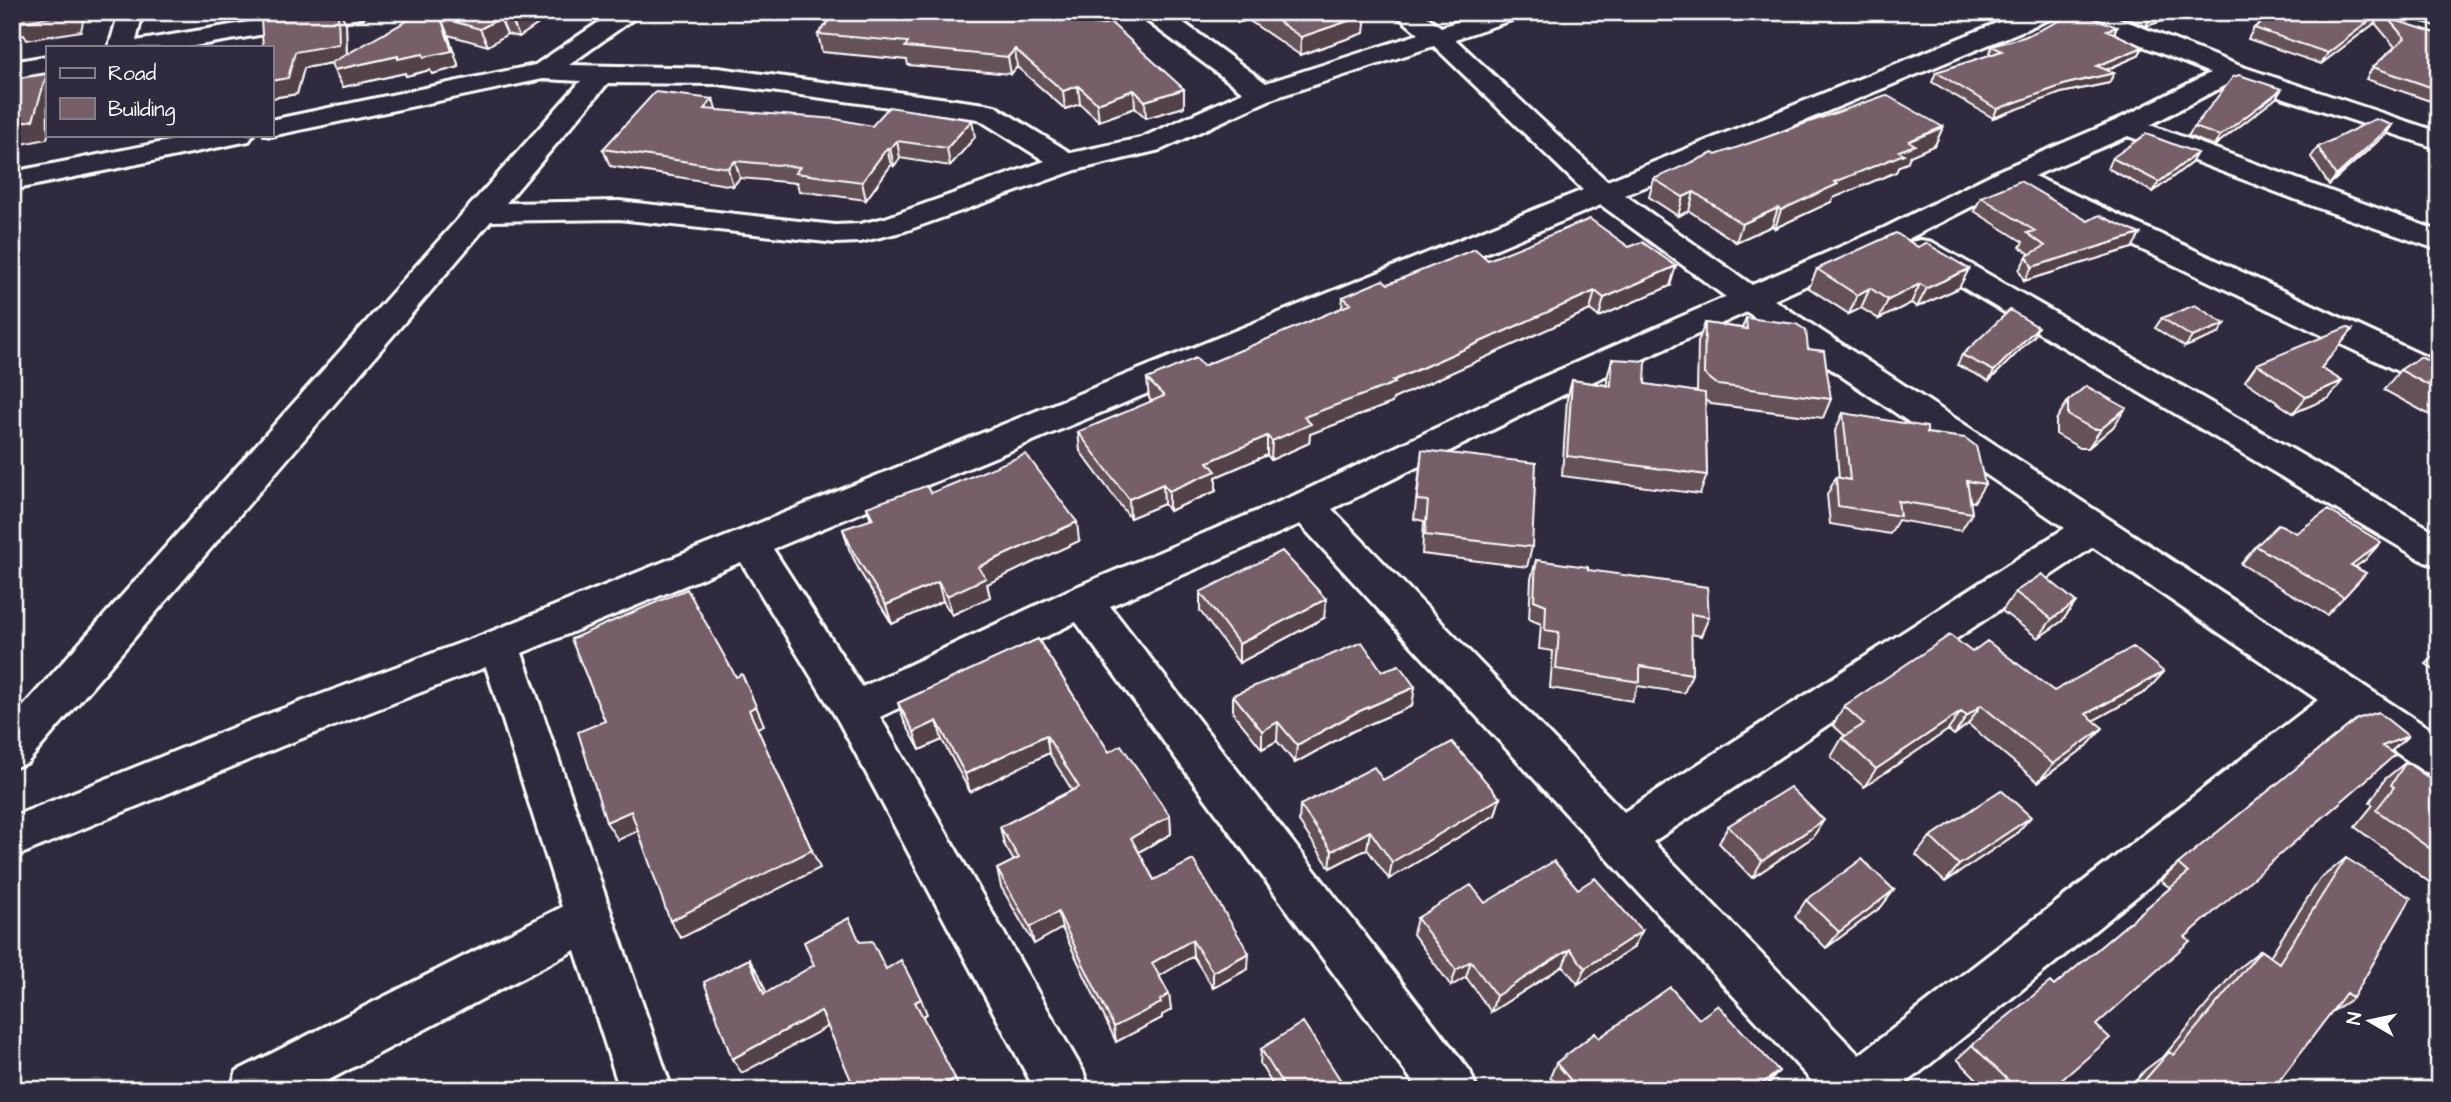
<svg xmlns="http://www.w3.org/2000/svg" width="2451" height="1102" viewBox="0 0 2451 1102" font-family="'Architects Daughter',sans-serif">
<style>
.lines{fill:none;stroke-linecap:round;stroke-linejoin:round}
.minor-casing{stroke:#fff;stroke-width:6}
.minor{fill:#2f2a3d;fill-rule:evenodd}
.wall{fill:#655159;stroke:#fff;stroke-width:2}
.shaded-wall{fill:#534248;stroke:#fff;stroke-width:2}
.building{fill:#765e67;stroke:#fff;stroke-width:2}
</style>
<rect width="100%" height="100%" fill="#2f2a3d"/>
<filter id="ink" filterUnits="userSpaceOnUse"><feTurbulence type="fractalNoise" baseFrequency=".0143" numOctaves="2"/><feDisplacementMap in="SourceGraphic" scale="14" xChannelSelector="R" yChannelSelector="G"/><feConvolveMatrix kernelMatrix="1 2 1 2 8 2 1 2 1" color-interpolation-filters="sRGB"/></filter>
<g filter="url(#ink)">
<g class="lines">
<g class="minor-casing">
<path id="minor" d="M119 12H143L136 41 308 12H366L363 17 354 19 188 47H109Z
M614 12H643L569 65 718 68 985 104 995 106 1071 153 1141 138 1243 92 1135 12H1167L1173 15 1266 83 1419 34 1393 12H1421L1441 27 1486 12H1524L1521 17 1455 39 1607 181 2024 12H2058L2055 17 1625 195 1752 285 1884 228 2000 170 2117 120 2210 73 2071 17 2068 12H2103L2240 66 2439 132V149L2233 81 2150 125 2439 231V250L2321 209 2128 136 2034 176 2439 363V388L2427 385 2010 187 1906 240 1774 300 2439 735V776L2423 771 2352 722 1898 1090H1820L1300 524 1110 606 1470 1071 1477 1090H1419L1076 622 880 717 1083 1071 1090 1090H1035L839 722 741 562 522 653 672 1090H620L575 950 310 1090H230L237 1071 562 907 486 667 282 746 12 858V817L252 720 485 634 1583 190 1434 46 1271 99 1160 150 1076 170 905 231 860 242 835 243 619 219 491 221 27 763 12 768V719L581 81 543 79 271 136 265 135H271V120L535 65ZM608 83 718 84 978 119 1045 161 885 218 860 224 835 225 619 201 506 203ZM1601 205 1726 297 1541 378 1293 496 1069 590 862 687 773 549ZM1747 312 2065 528 1624 812 1332 509 1565 394ZM2093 547 2318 700 1859 1055 1653 842Z
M47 56V72L12 78V62Z
M199 135H253L249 141 239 143 12 190V172Z
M1921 240 1932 242 2439 534V566L2425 562 1910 256 1906 249 1910 242Z"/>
</g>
<use href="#minor" class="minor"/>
</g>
<path class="wall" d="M423 12H556L519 37 507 34 488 46 448 35 459 67 432 74 430 70 406 76 405 73 343 87 334 70 333 63 304 68 297 94 271 98V47H263L346 23 347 55Z
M1010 12 1184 89V107L1146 118 1135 108 1099 121 1080 104 1065 109 1017 67 1011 74 908 65 907 60 822 52 818 34Z
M1226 12H1362L1364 33 1300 55 1248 20 1237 23Z
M2108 12H2193L2146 26Z
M2277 12H2439V27L2402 16 2395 18 2397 21 2439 34V104L2366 79 2373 67 2395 47 2375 23 2321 64 2248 39 2254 28Z
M2117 27 2114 34 2143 47 2138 56 2106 70 2114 73 2109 83 2061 93 1993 118 1932 82 1936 72 1989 56 1992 46Z
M2276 98 2214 146 2188 136 2194 127Z
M713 99 716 110 975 137 950 166 900 158 894 166 891 165 866 200 799 191 797 183 740 178 733 186 610 166 603 149Z
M2392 125 2386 134 2329 185 2311 157 2318 147Z
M1943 127 1935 145 1910 156 1907 163 1899 166 1896 172 1833 198 1831 202 1775 228 1772 226 1736 242 1689 211 1678 216 1649 197 1654 179 1716 155Z
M2112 158 2191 163 2153 192 2107 168Z
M1981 197 2132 248 2024 281 2019 270 2027 256 2030 254 2020 247 2023 242 1974 211Z
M1488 260 1670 286 1599 317 1590 310 1393 399 1392 403 1310 434 1309 443 1271 460 1267 455 1216 477V491L1169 511 1164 504 1130 518 1080 451 1078 432 1152 402 1149 398 1147 379 1203 366 1342 308 1343 297 1388 284Z
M1817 269 1959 288 1917 307 1911 303 1879 319 1861 308 1849 314 1809 288Z
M1746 318 1808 349 1831 399 1823 418 1711 404 1705 400 1707 475 1700 494 1562 476 1567 399 1572 380 1607 385V378L1612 359 1645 384 1697 392 1698 342 1705 323 1742 328Z
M2162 318 2218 334 2185 347 2155 328Z
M2352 330 2321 368 2342 381 2329 398 2293 413 2245 381 2257 364Z
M2033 337 1989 381 1957 365 1962 355Z
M2439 365V420L2384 390 2400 370Z
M2068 401 2113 427 2088 448H2080L2056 434V420Z
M1843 413 1927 433 1985 484 1974 502 1970 501 1972 513 1961 531 1898 520 1890 534 1830 524 1827 495 1836 477 1839 478 1835 431Z
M1422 450 1532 547 1527 567 1422 554 1424 521 1414 519Z
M931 493 1079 541 987 584 990 597 952 615 943 601 892 624 860 572 849 549 843 529 871 520 867 507Z
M2296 533 2365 560 2355 567 2366 573 2327 615 2241 564 2256 546Z
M1536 560 1588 570 1709 617 1701 636 1691 634 1692 674 1684 693 1638 686 1632 701 1550 688 1553 651 1539 649 1541 624 1529 619 1531 579Z
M1200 592 1324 618 1239 663 1200 611Z
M2015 592 2076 602 2062 621 2038 638 2002 611Z
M1038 639 1109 752 1170 816 1171 834 1139 852 1154 880 1248 969 1213 988 1193 956 1159 976 1169 994 1171 1010 1162 1015V1018L1116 1042 1062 928 1034 944 1001 887 997 869 1014 861 1004 844 1000 827 1072 790 1049 753 970 792 942 740 920 750 904 721 898 703Z
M1972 652 2054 691H2147L2093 720 2087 746 2038 782 1968 724 1954 735 1948 730 1864 787 1831 757 1842 738 1845 736 1833 725 1844 706Z
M2439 652V674L2426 664Z
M1382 671 1412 706 1353 731 1295 763 1277 741 1262 749 1233 713V695Z
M2408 736 2185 937 2096 1025 2050 1090H1988L1957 1059 1972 1045 2054 986 2170 888 2161 881 2178 864Z
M2406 762 2439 785V881L2433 885 2355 827 2373 805 2370 802 2385 779Z
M1383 780 1500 798 1495 815 1389 879 1367 849 1330 868 1299 822 1300 805Z
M1728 826 1813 837 1752 878 1719 843Z
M2016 834 1945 882 1916 855 1930 837Z
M2346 858 2353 998 2330 1013 2272 1090H2128L2145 1070 2165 1055 2236 970 2261 950 2270 956 2320 879Z
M1578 889 1642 931 1633 948 1578 984 1563 966 1491 1012 1466 977 1451 986 1413 934 1417 918 1485 903Z
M1894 890 1881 907 1826 948 1795 917 1806 900Z
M1699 1019 1779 1071 1767 1085 1761 1090H1561L1550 1077 1556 1063 1599 1038Z
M1261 1049 1347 1090H1276L1260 1064Z"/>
<path class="shaded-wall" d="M70 12H85L81 31 27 40 24 35 12 37V18Z
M266 12H291L268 16Z
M338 12H340L346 23 347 60 304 68 297 94 271 98V81L295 52Z
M525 12H556L519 37 512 20Z
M1237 12H1249L1248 20 1237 23Z
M2154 12H2193L2146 26Z
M2381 12 2375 23 2321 64 2328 53Z
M2395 12H2405L2402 16 2390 20Z
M1366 15 1364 33 1300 55 1301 37Z
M441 18 448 35 459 67 432 74 430 70 406 76 405 73 343 87 334 70 398 56Z
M500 18 507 34 488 46 480 29Z
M2117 27 2112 37 2107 30Z
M2143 47 2138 56 2093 75 2097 66Z
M1015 49 1017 67 1011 74 1008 57Z
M2114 73 2109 83 2061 93 1993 118 1997 109 2066 84Z
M47 74 48 135 47 139 12 146V125Z
M1078 86 1080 104 1065 109 1063 91Z
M1184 89V107L1146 118 1145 101Z
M2282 89 2276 98 2214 146 2220 136Z
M1134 90 1135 108 1099 121 1097 103Z
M713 99 718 116 704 109Z
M972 120 975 137 950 166 947 148Z
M2392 125 2386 134 2329 185 2336 176Z
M1943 127 1935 145 1910 156 1907 163 1899 166 1896 172 1833 198 1831 202 1775 228 1781 210 1835 182 1899 151 1909 141Z
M897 141 900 158 894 166 890 148Z
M887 148 891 165 866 200 862 182Z
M2197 153 2191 163 2153 192 2159 182Z
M735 161 740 178 733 186 728 168Z
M1694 192 1689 211 1678 216 1683 197Z
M1778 208 1772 226 1736 242 1742 224Z
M2140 234 2132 248 2024 281 2032 267Z
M1676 266 1670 286 1599 317 1604 298Z
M1969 269 1959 288 1917 307 1927 288Z
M1920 284 1911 303 1879 319 1888 300Z
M1870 288 1861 308 1849 314 1857 295Z
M1595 291 1590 310 1393 399 1392 403 1310 434 1309 443 1271 460 1272 441 1304 417 1392 381Z
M2225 324 2218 334 2185 347 2192 337Z
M2038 327 2033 337 1989 381 1994 371Z
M2342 381 2329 398 2293 413 2306 397Z
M2126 408 2113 427 2088 448 2101 429Z
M1267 436V455L1216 477V491L1169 511V491L1208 462Z
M1163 484 1164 504 1130 518 1129 499Z
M1077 522 1079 541 987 584 990 597 952 615 947 596 978 567Z
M2381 542 2365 560 2334 582 2351 565Z
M938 582 943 601 892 624 886 605Z
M1326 599 1324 618 1239 663V644Z
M2076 602 2062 621 2038 638 2052 619Z
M2164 672 2147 691 2071 733 2086 714Z
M1415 687 1412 706 1353 731 1295 763 1297 745 1355 713Z
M1981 705 1968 724 1954 735 1967 716Z
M756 706 764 725 757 728 820 868 681 938 670 921 749 710Z
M1961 712 1948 730 1864 787 1876 769Z
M937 721 942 740 920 750 914 732Z
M1278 722 1277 741 1262 749V731Z
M2103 728 2087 746 2038 782 2053 764Z
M1046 735 1049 753 970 792 965 774Z
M2408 736 2388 754 2382 746Z
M1500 798 1495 815 1389 879 1392 862Z
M631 811 642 829 618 840 606 822Z
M1170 816 1171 834 1133 855 1131 838Z
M2031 817 2016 834 1945 882 1959 865Z
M1824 820 1813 837 1752 878 1762 861Z
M1370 831 1367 849 1330 868 1332 851Z
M1894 890 1881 907 1826 948 1839 932Z
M1058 912 1062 928 1034 944 1030 927Z
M1642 931 1633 948 1578 984 1585 968Z
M1192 940 1193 956 1153 980 1152 963Z
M1570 949 1563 966 1491 1012 1496 996Z
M1249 953 1248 969 1213 988V972Z
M749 959 759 974 773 1009 764 994Z
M1471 961 1466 977 1451 986 1456 970Z
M1169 994 1171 1010 1162 1015V1018L1116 1042 1114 1027Z
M921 999 927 1014 921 1017 915 1002Z
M821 1011 829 1026 742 1073 732 1059Z
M1779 1071 1767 1085 1761 1090H1754Z
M955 1078 959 1090H936Z"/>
<path class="building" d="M12 12H70L69 14 15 23 16 17 12 18Z
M309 12H338L339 44 295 52 288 78 271 81V47H260H263L261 20Z
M423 12H525L512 20 500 18 480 29 441 18 452 51 424 57 423 54 398 59V56L334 70 331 63Z
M836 12H1010L1103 25 1110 22 1184 89 1145 101 1134 90 1097 103 1078 86 1063 91 1015 49 1008 57 905 47 908 42 818 34Z
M1264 12H1362L1366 15 1301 37Z
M2079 12 2117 27 2107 30 2143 47 2097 66 2114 73 2066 84 1997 109 1936 72 2002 51 1992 46 2024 37Z
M2277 12H2381L2328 53 2254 28Z
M2382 12H2396L2394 17 2397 21 2439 34V90L2373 67 2405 38Z
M47 74 33 120 12 125V79Z
M2239 75 2282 89 2220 136 2194 127 2233 77Z
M655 92 713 99 704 109 836 119 872 126 889 107 972 120 947 148 897 141 890 148H887L862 182 795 173 800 167 735 161 728 168 603 149Z
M1886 95 1943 127 1909 141 1915 145 1899 151 1904 154 1835 182 1838 184 1781 210 1778 208 1742 224 1694 192 1683 197 1654 179 1713 153 1716 155Z
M2375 119 2392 125 2336 176 2318 147Z
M2146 134 2197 153 2159 182 2112 158Z
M2020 181 2088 221 2099 215 2140 234 2032 267 2027 256 2045 246 2027 233 2035 231 1981 197Z
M1590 219 1629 247 1642 242 1676 266 1604 298 1595 291 1392 381 1395 383 1304 417 1311 424 1272 441 1267 436 1208 462 1216 471 1169 491 1163 484 1129 499 1078 432 1164 396 1147 379 1196 358 1203 366 1351 304 1343 297 1383 280 1388 284 1475 249 1488 260Z
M1896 233 1918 247 1926 243 1969 269 1927 288 1920 284 1888 300 1870 288 1857 295 1817 269Z
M2195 305 2225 324 2192 337 2162 318Z
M2010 310 2038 327 1994 371 1962 355Z
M1746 318 1796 324 1806 330 1808 349 1824 351 1831 399 1718 385 1704 374 1705 323 1747 329Z
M2347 327 2352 330 2321 368 2342 381 2306 397 2257 364Z
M2420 357 2439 365V391L2400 370Z
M1612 359 1646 361 1645 384 1705 393 1707 475 1567 456 1572 380 1611 386Z
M2086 386 2126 408 2101 429H2093L2068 415V401Z
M1843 413 1927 427V433L1965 438 1976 446 1985 484 1967 481 1972 513 1898 501 1900 516 1838 506 1836 477 1850 480Z
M1422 450 1536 463 1532 547 1425 535 1428 501 1417 500Z
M1026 454 1077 522 978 567 986 578 947 596 938 582 886 605 854 553 843 529 873 519 867 507 926 486 931 493Z
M2328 510 2381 542 2351 565 2366 573 2344 597 2256 546 2279 524 2296 533Z
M1282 551 1326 599 1239 644 1200 592Z
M1536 560 1588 567V570L1707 587 1709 617 1691 614 1692 674 1640 666V682L1556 669 1559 632 1545 630 1546 605 1534 600Z
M2042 574 2076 602 2052 619 2015 592Z
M687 589 736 677 742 674 756 706 749 710 812 850 670 921 631 811 606 822 578 732 605 721 571 639Z
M1950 635 1972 652 1987 641 2054 691 2133 647 2164 672 2086 714 2103 728 2053 764 1981 705 1967 716 1961 712 1876 769 1842 738 1864 724 1844 706Z
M1038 639 1109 752 1121 745 1170 816 1131 838 1154 880 1193 860 1249 953 1213 972 1192 940 1152 963 1169 994 1160 1000 1161 1003 1114 1027 1058 912 1030 927 997 869 1019 858 1000 827 1079 787 1046 735 965 774 937 721 914 732 898 703Z
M1362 642 1382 671 1399 665 1415 687 1355 713 1297 745 1278 722 1262 731 1233 695Z
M2378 712 2408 736 2382 746 2395 755 2185 937 2190 941 2096 1025 2110 1038 2050 1090H2018L1972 1045 2050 982 2054 986 2188 873 2178 864 2357 719Z
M1452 742 1500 798 1392 862 1370 831 1332 851 1300 805 1374 767 1383 780Z
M2406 762 2439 785V855L2376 810 2394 787 2391 785Z
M1790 787 1824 820 1762 861 1728 826Z
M2001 790 2031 817 1959 865 1930 837Z
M2346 858 2411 898 2353 998 2346 993 2272 1090H2136L2169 1052 2174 1055 2261 950 2279 963Z
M1862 859 1894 890 1839 932 1806 900Z
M1554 861 1578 889 1595 878 1642 931 1585 968 1570 949 1496 996 1471 961 1456 970 1417 918 1471 885 1485 903Z
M849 918 860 942 872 941 886 969 901 960 921 999 915 1002 955 1078 936 1090H839L852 1082 821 1011 732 1059 704 982 749 959 764 994 814 965 804 942Z
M1670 987 1699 1019 1718 1005 1779 1071 1754 1090H1579L1556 1063 1595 1033 1599 1038Z
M1303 1022 1347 1090H1286L1261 1049Z
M1218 1080 1224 1090H1201Z"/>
</g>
<rect width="2451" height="1102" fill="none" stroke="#2f2a3d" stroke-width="42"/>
<rect x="21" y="21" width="2409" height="1060" fill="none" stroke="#fff" stroke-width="2.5" filter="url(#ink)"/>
<rect x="46" y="46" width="228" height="91" fill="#2f2a3d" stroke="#827f8b" stroke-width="2"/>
<rect x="60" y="68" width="35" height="10" fill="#2f2a3d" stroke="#827f8b" stroke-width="2"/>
<text x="108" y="80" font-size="21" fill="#ffffff">Road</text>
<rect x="60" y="98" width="35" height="21" fill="#765e67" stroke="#827f8b" stroke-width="2"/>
<text x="108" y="116" font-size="21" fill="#ffffff">Building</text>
<g transform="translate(2370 1021) rotate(279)" stroke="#2f2a3d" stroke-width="5" paint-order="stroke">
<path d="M0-5L12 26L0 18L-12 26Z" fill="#ffffff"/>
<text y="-10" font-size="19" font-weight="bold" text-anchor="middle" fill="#ffffff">N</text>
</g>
</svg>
